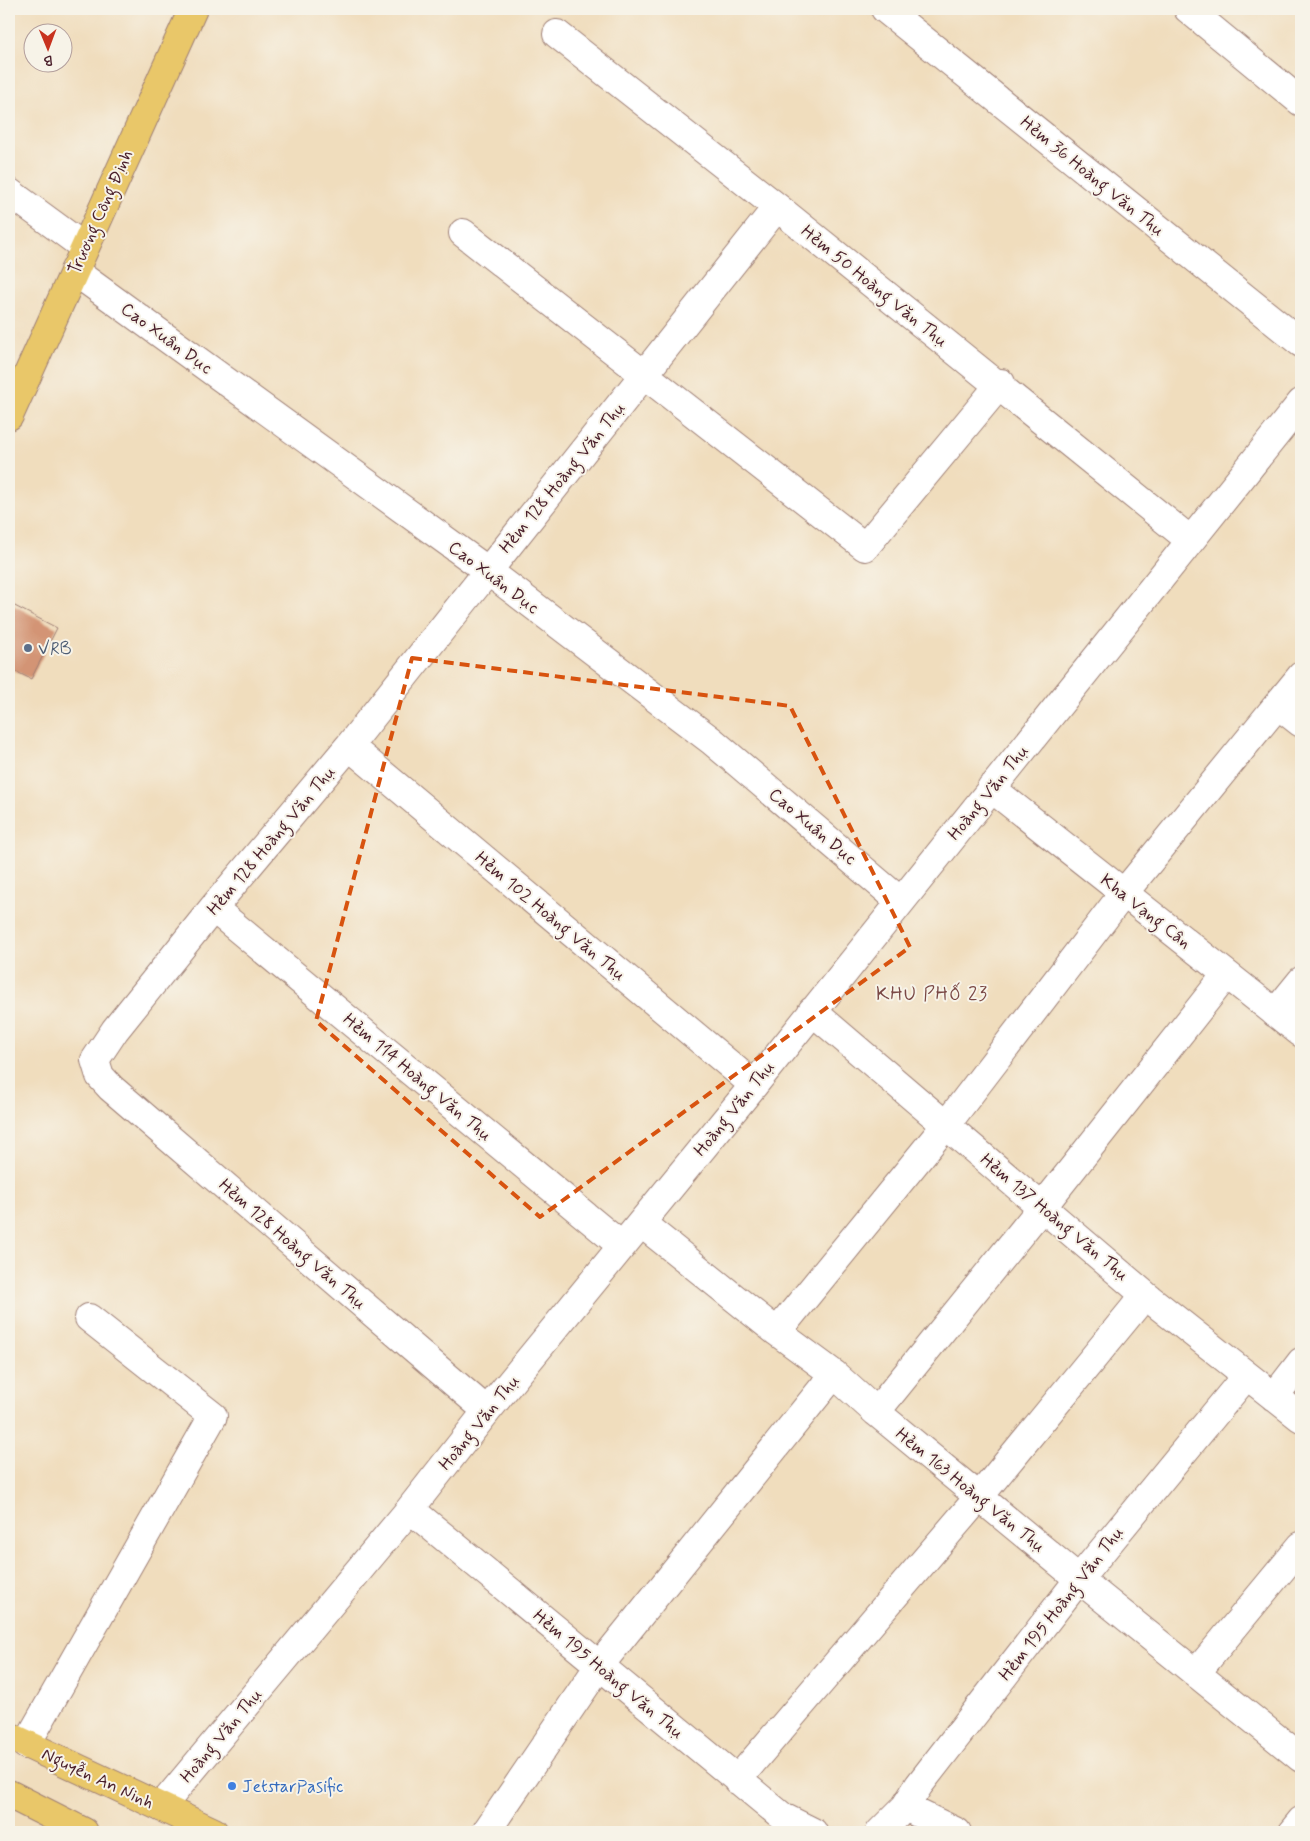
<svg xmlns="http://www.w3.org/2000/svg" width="1310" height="1841" viewBox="0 0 1310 1841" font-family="Mynerve,sans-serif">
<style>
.building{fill:#d39474}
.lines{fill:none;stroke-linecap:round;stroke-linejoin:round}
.minor-casing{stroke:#9d7e74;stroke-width:30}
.major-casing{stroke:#9d7e74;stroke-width:30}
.minor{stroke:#fff;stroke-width:28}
.major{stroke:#e9c769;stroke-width:28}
.marked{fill:none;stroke:#d8530f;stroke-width:4;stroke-dasharray:10 6;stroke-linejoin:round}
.service-dot{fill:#5c6f8a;stroke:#f7f3e8;stroke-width:2}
.shop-dot{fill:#3f7fe0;stroke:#f7f3e8;stroke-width:2}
.labels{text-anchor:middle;stroke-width:4;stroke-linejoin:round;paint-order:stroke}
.street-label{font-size:18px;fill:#4a1f2b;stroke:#f7f3e8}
.service-label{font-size:18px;fill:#4e5e75;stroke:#f7f3e8;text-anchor:start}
.shop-label{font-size:18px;fill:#366cbe;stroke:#f7f3e8;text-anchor:start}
.neighbourhood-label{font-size:19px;letter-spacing:1px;fill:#7a4845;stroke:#f7f3e8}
</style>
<rect width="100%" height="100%" fill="#f7f3e8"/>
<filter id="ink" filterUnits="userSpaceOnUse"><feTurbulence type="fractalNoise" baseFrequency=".02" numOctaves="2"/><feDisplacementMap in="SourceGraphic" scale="10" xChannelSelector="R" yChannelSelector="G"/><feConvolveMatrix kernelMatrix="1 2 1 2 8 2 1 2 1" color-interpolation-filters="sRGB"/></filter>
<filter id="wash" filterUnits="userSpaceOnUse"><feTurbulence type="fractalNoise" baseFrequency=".0096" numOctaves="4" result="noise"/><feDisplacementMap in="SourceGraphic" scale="20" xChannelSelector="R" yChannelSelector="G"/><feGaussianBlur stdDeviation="1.12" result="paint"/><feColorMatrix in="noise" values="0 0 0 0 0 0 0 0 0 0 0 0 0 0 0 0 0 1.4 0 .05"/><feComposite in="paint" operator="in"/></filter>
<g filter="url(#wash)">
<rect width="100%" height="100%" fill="#f0ddbd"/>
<g id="blocks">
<path class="building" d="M9 603 57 628 31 679 9 668Z"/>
</g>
</g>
<g filter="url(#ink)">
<use href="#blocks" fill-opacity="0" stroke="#9d7e74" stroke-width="1"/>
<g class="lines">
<g class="minor-casing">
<path id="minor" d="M885 9 1301 343
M1188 9 1301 102
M557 34 777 207 1190 540
M9 192 84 247
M463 233 865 547 1001 383
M74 271 488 571 712 741 900 901
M1278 705 1301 723
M349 746 754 1085
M991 788 1301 1033
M213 908 622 1246
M812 1011 1145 1295 1301 1418
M1275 1013 1301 981
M641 1223 777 1332 834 1374 876 1412 1079 1579 1301 1758
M777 1332 946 1125 1123 894 1301 676
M1274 1397 1301 1362
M487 1411 111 1088 100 1076 95 1060 115 1030 213 908 349 746 777 207
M876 1412 1043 1206 1226 975
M410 1509 783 1817 813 1832
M1196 1673 1301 1546
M26 1745 213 1416 89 1318
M737 1780 979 1497 1145 1295
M161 1807 410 1509 487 1411 754 1085 1301 403
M905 1807 957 1832
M486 1832 599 1666 834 1374
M880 1832 905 1807 919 1785 1079 1579 1246 1376
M1292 1832 1301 1821"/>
</g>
<g class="major-casing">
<path id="major" d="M9 416 193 9
M9 1736 214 1832
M9 1794 84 1832"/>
</g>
<use href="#minor" class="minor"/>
<use href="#major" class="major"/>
</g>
</g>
<path class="marked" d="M412 658 790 706 910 947 540 1217 316 1021Z"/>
<circle class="service-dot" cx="28" cy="648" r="5"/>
<circle class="shop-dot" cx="232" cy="1786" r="5"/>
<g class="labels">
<g class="street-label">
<text transform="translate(1093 176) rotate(39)" y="6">Hẻm 36 Hoàng Văn Thụ</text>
<text transform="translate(100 212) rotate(-66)" y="6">Trương Công Định</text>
<text transform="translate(875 286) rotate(39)" y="6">Hẻm 50 Hoàng Văn Thụ</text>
<text transform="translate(167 338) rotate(36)" y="6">Cao Xuân Dục</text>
<text transform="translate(562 477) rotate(-51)" y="6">Hẻm 128 Hoàng Văn Thụ</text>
<text transform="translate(494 577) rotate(37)" y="6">Cao Xuân Dục</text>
<text transform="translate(988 792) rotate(-51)" y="6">Hoàng Văn Thụ</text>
<text transform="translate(813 826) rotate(40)" y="6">Cao Xuân Dục</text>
<text transform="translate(271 840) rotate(-50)" y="6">Hẻm 128 Hoàng Văn Thụ</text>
<text transform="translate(1146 911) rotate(38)" y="6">Kha Vạng Cân</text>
<text transform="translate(551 916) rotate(40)" y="6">Hẻm 102 Hoàng Văn Thụ</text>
<text transform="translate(418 1077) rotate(40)" y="6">Hẻm 114 Hoàng Văn Thụ</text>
<text transform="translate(734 1108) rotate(-51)" y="6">Hoàng Văn Thụ</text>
<text transform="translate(1055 1217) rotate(40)" y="6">Hẻm 137 Hoàng Văn Thụ</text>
<text transform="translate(293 1244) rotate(41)" y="6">Hẻm 128 Hoàng Văn Thụ</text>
<text transform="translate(479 1422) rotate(-51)" y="6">Hoàng Văn Thụ</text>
<text transform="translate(971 1490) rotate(39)" y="6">Hẻm 163 Hoàng Văn Thụ</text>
<text transform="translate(1061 1603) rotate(-52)" y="6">Hẻm 195 Hoàng Văn Thụ</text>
<text transform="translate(609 1674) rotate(40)" y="6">Hẻm 195 Hoàng Văn Thụ</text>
<text transform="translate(221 1735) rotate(-50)" y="6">Hoàng Văn Thụ</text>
<text transform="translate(98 1778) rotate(25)" y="6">Nguyễn An Ninh</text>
</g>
<g class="service-label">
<text x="38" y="654">VRB</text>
</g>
<g class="shop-label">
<text x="242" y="1792">JetstarPasific</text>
</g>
<g class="neighbourhood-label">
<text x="932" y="1000">KHU PHỐ 23</text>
</g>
</g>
<rect width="1310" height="1841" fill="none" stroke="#f7f3e8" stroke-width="30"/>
<g transform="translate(48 48) rotate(179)"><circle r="24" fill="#f7f3e8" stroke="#b29e9c"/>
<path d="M0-4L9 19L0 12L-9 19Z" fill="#c8321e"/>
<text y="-8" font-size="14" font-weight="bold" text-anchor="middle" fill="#4a1f2b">B</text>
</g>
</svg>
